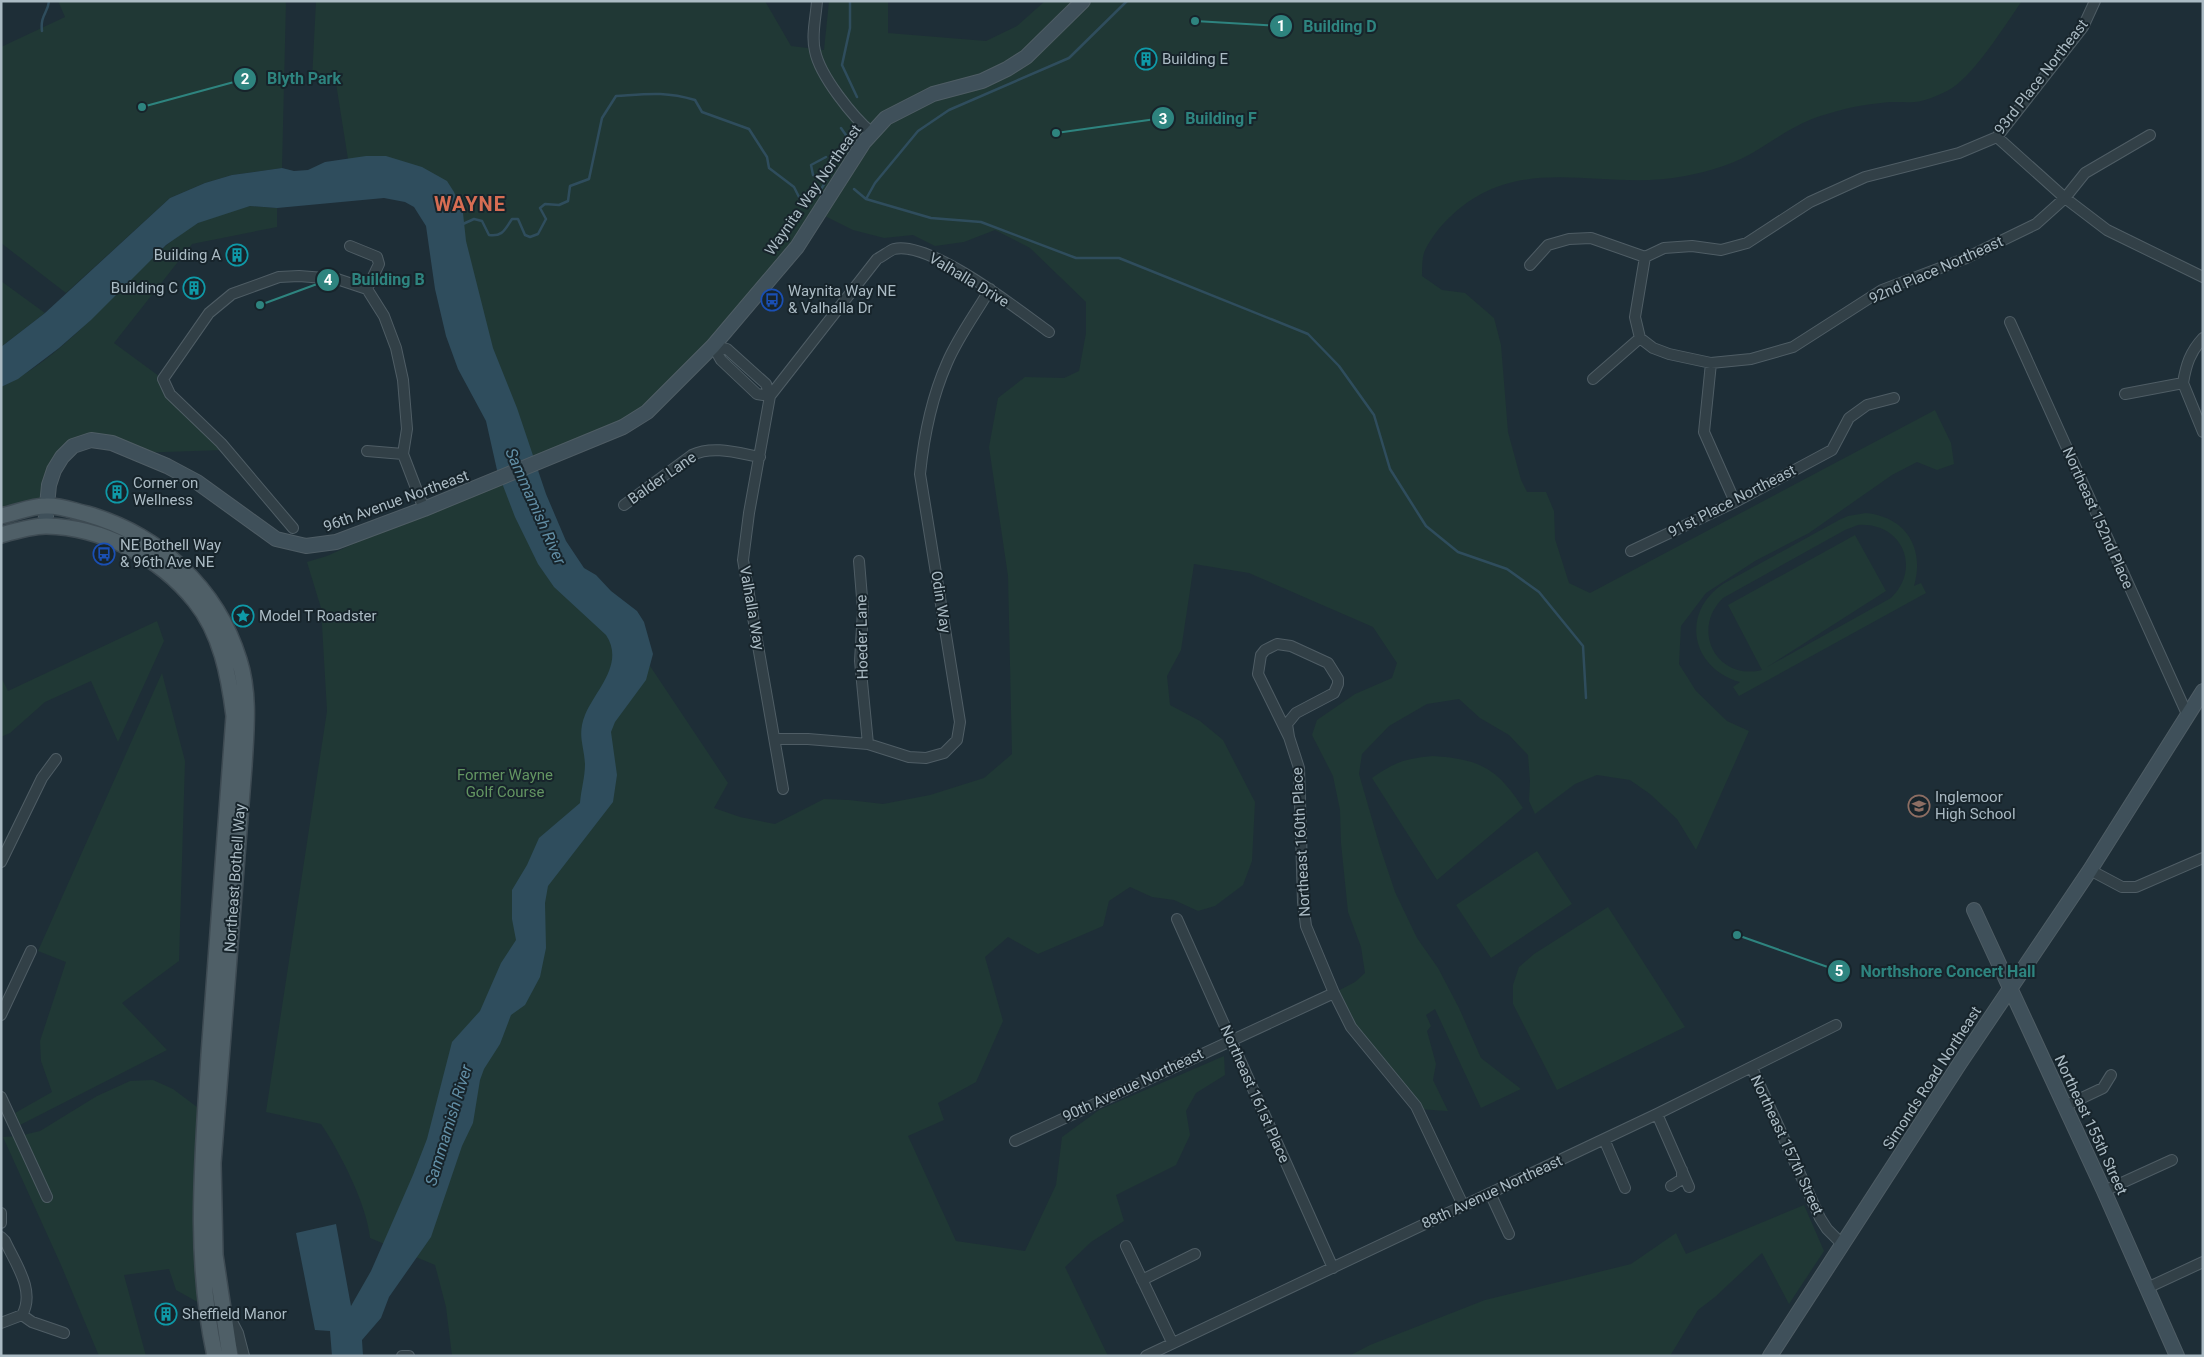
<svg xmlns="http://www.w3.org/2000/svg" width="2204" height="1357" viewBox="0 0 2204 1357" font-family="Roboto,sans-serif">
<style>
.green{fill:#203835;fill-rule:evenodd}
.water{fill:#2f4d5d}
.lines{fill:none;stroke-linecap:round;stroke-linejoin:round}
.stream{stroke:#2f4d5d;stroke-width:2.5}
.street-casing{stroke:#4f5d65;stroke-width:12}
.secondary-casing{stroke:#4f5d65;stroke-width:16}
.primary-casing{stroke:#3e4b53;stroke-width:18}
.street{stroke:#324047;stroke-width:10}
.secondary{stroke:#3f505a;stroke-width:14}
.primary{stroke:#4f5f67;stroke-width:15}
.labels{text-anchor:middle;stroke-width:4;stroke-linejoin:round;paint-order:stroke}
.poi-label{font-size:15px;fill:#abbbc4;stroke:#17242b;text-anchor:start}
.street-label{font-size:15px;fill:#abbbc4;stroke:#17242b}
.park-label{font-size:15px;fill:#639562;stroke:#17242b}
.water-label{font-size:16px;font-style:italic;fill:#628fa6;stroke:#17242b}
.district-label{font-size:20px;font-weight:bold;letter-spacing:1px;fill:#d76d53;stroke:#17242b}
.leader{fill:none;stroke:#2e847f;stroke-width:2}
.callout-dot{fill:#2e847f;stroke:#17242b;stroke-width:2}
.mark-label{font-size:15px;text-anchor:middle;font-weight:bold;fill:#fff}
.callout-label{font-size:16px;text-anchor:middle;font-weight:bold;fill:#2e847f;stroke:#17242b;stroke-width:4;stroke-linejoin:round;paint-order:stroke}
</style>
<rect width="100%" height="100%" fill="#1e2e37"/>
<path class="green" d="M58 1H286L282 168 232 175 205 183 170 198 66 293 1 243V47L65 17Z
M316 1H765L791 46 824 50 829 1H888V33L986 41 1017 26 1045 1H2022C2005 25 1972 79 1947 91 1939 95 1925 101 1915 102 1904 103 1893 101 1881 103 1858 105 1834 111 1812 119 1792 127 1777 138 1759 149 1737 163 1711 171 1685 176 1602 193 1521 149 1450 217 1441 225 1425 245 1423 257 1422 263 1422 270 1422 276L1442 290 1465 293 1494 318 1501 345 1508 432 1521 480 1527 492H1546L1554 511 1555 539 1569 583 1590 593 1935 410 1951 443 1954 464 1937 470 1917 462 1892 475 1809 533 1755 561 1706 593 1681 626 1679 664 1696 691 1727 721 1749 731 1696 850 1677 819 1650 794 1630 780 1597 775 1575 784 1535 814 1529 801 1530 781 1528 755 1509 735 1480 718 1459 699 1427 704 1389 726 1362 754 1359 774 1380 847 1395 892 1417 938 1438 968 1459 1008 1481 1058 1521 1089 1481 1108 1435 1009 1426 1015 1431 1026 1427 1031 1436 1064 1433 1080 1448 1111 1417 1109 1351 1027 1334 993 1355 982 1365 973 1361 947 1348 912 1341 843 1340 810 1333 776 1312 735 1317 720 1355 694 1392 678 1397 663 1373 627 1249 573 1194 564 1181 650 1167 676 1170 705 1200 721 1223 740 1255 802 1252 861 1243 885 1215 906 1198 911 1174 900 1152 897 1130 887 1109 901 1103 926 1038 954 1008 937 985 957 1003 1021 976 1082 938 1103 944 1120 908 1136 956 1241 1025 1251 1056 1185 1062 1137 1099 1110 1224 1056 1225 1075 1196 1093 1186 1111 1190 1135 1176 1165 1116 1195 1124 1221 1091 1242 1065 1267 1108 1356H452L446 1307 435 1265 370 1238C367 1205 340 1152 321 1124L266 1112 327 711 321 608 307 562 327 556 517 469 539 515 630 636 728 783 714 808 740 817 775 824 824 799 849 800 883 804 930 795 984 778 1012 754 1008 576 989 447 998 398 1025 377 1064 378 1079 371 1086 333V302L1030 248 995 230 964 242 935 246 913 235 884 238 853 230 819 213 798 246 647 412 519 468 441 237 410 184 348 159 335 77 344 73 312 80Z
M250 206 277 208V227L192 244 114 343 163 379 224 450 135 453 91 440 62 457 47 505 1 516V387C58 360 99 309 143 267 160 251 178 233 200 222 215 214 233 211 250 206Z
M1 281 45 313 1 347Z
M1866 513C1906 517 1925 548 1914 586L1921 583 1926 593 1739 696 1733 687 1740 682C1691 668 1680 613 1723 584L1839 520 1848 516ZM1858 525C1902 522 1922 568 1891 598L1767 667 1886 591 1855 535 1728 605 1762 670C1717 681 1690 630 1723 598L1845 530Z
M157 621 164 641 118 742 91 681 45 702 10 733 1 737V677L8 691Z
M162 673 185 761 179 961 122 1003 167 1050 20 1125 15 1113 52 1092 41 1061 40 1041 66 962 38 951Z
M1432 756C1480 759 1497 768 1523 808L1437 880 1372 778C1395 762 1404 759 1432 756Z
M1537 851 1572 904 1491 958 1456 905Z
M1608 907 1685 1027 1557 1090 1513 1004V985L1519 967 1534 954Z
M153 1080 173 1089 197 1107 195 1198 201 1304 176 1290 169 1269 124 1275 146 1356H99L61 1265 3 1137 19 1136 40 1131 97 1096 130 1081Z
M1804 1205 1824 1251 1789 1304 1762 1253 1715 1297 1698 1310 1670 1356H1349L1370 1345 1485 1300 1631 1264 1676 1233 1686 1254Z"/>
<path class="water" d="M366 156H386L422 167 447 181 454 192 463 213 466 241 493 348 517 408 546 494 566 541 584 568 596 575 611 591 637 611 644 622 653 654 646 680 615 722 611 732 617 775 613 802 548 886 545 903 546 948 540 977 525 1005 511 1015 500 1044 484 1069 480 1080 473 1123 462 1146 431 1237 389 1297 381 1318 362 1340 363 1356H332L330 1331 315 1330 296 1233 336 1224 351 1306 371 1271 413 1175 427 1139 452 1042 480 1011 501 963 516 940 512 919V890L527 865 539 838 580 803C581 790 585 777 585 764 584 745 577 735 585 715 596 689 625 664 606 635L554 587 538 564 515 517 497 470 486 421 458 369 446 336 435 289 426 226 414 207 405 202 384 198 277 208 250 206 198 223 166 245 91 320 59 348 18 379 1 387V347L45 313 170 198 205 183 232 175 282 168 294 171 308 170 325 162Z"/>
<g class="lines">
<path class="stream" d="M850 1V28L842 65 857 97
M42 31C40 15 48 13 49 1
M841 128 850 141 846 146
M854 189 866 199 931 218 981 222 1076 258H1119L1308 334 1339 366 1374 415 1390 469 1426 526 1458 552 1507 569 1539 592 1583 646 1586 698
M866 199 875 183 918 131 949 110 1069 58 1127 1
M463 224 474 219 482 221 489 235C503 237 505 229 512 219H518L525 235 530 237 538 234 546 219 540 208 545 204 559 205 568 201 570 186 589 179 602 118 616 96C647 94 664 91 695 100L702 112 749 129 767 157 769 168 794 187 799 197 808 198 820 191 826 181 813 175 811 165 826 157"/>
<g class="street-casing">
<path id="street" d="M817 1C816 17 811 36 815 51 820 76 853 117 872 133
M1997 137 2065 198 2107 230 2203 277
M350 246 377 257 379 264 367 289
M1645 257 1635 317 1640 338 1653 348 1669 354 1711 363 1751 359 1793 347 1882 290 1964 259 2036 224 2065 198 2085 173 2150 135
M1645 257 1664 248 1692 246 1721 250 1747 243 1810 202 1865 177 1959 153 1997 137 2083 27 2095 1
M1530 265 1548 245 1569 239 1591 238 1645 257
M2010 322 2187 714
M713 346 727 349 766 384 770 396 749 513 743 560 783 789
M713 346 721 360 757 394 770 396
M1711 363 1704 432 1735 502
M1593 379 1640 338
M2183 383 2203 432
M2125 394 2183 383C2186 365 2190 352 2203 338
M770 396 877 259C883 256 889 251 894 249 930 240 1020 311 1049 332
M367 451 403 454
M624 505 692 455C713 445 738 453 760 457
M293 528 221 443 170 394 163 379 209 313 232 294 279 277 299 276 337 279 367 289 384 316 396 348 403 380 407 429 403 454 424 509
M1631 551 1735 502 1832 450 1849 418 1867 405 1894 398
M859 561 863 610 860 661 868 744
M1289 737 1287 724 1296 713 1334 693 1338 684V679L1328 663 1291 646 1277 644 1265 650 1261 655 1258 674 1289 737 1299 768 1303 902 1306 926 1334 993 1351 1027 1416 1106 1463 1205
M776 739H808L868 744 909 757 926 758 944 753 957 740 960 722 920 474C924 435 931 399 947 363 958 337 976 313 990 289
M1 862 42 778 56 759
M2090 870 2122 887H2136L2203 858
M1177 919 1333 1268
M1 1015 31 951
M1752 1068 1820 1218 1827 1229 1842 1244
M1 1097 47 1197
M2065 1106 2103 1088 2111 1075
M1657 1114 1689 1187
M1604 1139 1625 1188
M1015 1141 1334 993
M1671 1186 1682 1179V1170
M2104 1191 2172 1160
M1490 1193 1509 1234
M1 1213V1223
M1 1237 5 1241C15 1263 36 1291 22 1315
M1126 1246 1172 1342
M1142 1280 1195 1254
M2147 1288 2203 1262
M226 1310 238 1333 244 1356
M1 1323 22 1315 32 1322 64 1333
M402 1356H409
M1146 1356 1657 1114 1836 1025"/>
</g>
<g class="secondary-casing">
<path id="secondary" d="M45 526 49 485 54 470 62 457 73 446 91 440 112 443 167 466 197 482 276 539 306 546 336 542 424 509 623 427 647 412 713 346 797 247 864 142 886 118 933 94 982 81 1007 69 1026 57 1083 1
M1974 910 2104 1191 2177 1356
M1770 1356 1960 1063 2090 870 2203 691"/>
</g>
<g class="primary-casing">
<path id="primary" d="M1 516C16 513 31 506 46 506 59 505 74 511 87 514 158 534 217 588 239 660 250 694 246 731 244 766L213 1163 215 1255 230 1356
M1 535C15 531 32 526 46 526 102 527 160 557 195 601 221 633 229 676 234 716 225 829 217 942 209 1055 203 1156 193 1256 215 1356"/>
</g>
<use href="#street" class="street"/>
<use href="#secondary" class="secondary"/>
<use href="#primary" class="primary"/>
</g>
<defs>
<g id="building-ring" transform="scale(1.125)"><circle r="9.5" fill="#17242b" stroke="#0f9aa8" stroke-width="1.5"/><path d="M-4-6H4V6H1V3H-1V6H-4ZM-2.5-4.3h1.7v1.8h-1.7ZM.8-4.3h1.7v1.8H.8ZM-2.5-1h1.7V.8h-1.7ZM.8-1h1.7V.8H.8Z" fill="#0f9aa8"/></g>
<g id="bus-ring" transform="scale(1.125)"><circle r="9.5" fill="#17242b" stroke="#1a4fb4" stroke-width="1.5"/><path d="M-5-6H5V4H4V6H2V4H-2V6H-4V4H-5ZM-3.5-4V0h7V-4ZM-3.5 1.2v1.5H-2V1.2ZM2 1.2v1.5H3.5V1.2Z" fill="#1a4fb4"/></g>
<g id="sight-ring" transform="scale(1.125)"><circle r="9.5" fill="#17242b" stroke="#0f9aa8" stroke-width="1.5"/><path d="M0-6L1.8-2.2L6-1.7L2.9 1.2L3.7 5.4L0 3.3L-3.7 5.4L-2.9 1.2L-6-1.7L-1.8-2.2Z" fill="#0f9aa8"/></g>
<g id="school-ring" transform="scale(1.125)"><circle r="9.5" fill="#17242b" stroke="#8d6e63" stroke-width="1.5"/><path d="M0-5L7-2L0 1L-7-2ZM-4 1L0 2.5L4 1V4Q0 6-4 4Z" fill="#8d6e63"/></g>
</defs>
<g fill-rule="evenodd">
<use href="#building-ring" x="1146" y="59"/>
<use href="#building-ring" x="237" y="255"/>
<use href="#building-ring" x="194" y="288"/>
<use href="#bus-ring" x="772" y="300"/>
<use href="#building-ring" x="117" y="492"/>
<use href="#bus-ring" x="104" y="554"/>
<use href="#sight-ring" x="243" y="616"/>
<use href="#school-ring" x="1919" y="806"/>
<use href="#building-ring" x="166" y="1314"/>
</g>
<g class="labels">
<g class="poi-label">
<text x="1162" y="64">Building E</text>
<text x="221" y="260" text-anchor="end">Building A</text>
<text x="178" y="293" text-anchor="end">Building C</text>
<text x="788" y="296">Waynita Way NE<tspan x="788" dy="17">&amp; Valhalla Dr</tspan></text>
<text x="133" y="488">Corner on<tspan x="133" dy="17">Wellness</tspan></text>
<text x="120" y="550">NE Bothell Way<tspan x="120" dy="17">&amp; 96th Ave NE</tspan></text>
<text x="259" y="621">Model T Roadster</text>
<text x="1935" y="802">Inglemoor<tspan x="1935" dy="17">High School</tspan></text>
<text x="182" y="1319">Sheffield Manor</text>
</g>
<g class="street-label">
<text transform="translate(2041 77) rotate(-52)" y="5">93rd Place Northeast</text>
<text transform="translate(813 190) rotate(-55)" y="5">Waynita Way Northeast</text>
<text transform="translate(1936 270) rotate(-24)" y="5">92nd Place Northeast</text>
<text transform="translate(969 280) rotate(31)" y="5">Valhalla Drive</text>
<text transform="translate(662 478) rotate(-35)" y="5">Balder Lane</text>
<text transform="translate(396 501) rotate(-20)" y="5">96th Avenue Northeast</text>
<text transform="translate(1732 501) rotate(-27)" y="5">91st Place Northeast</text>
<text transform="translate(2098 518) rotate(66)" y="5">Northeast 152nd Place</text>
<text transform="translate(941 602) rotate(81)" y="5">Odin Way</text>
<text transform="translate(752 608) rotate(80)" y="5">Valhalla Way</text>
<text transform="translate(862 637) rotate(-91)" y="5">Hoeder Lane</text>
<text transform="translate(1301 842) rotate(-93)" y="5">Northeast 160th Place</text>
<text transform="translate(235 878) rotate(-86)" y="5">Northeast Bothell Way</text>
<text transform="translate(1932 1078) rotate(-57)" y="5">Simonds Road Northeast</text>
<text transform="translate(1133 1085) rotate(-25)" y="5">90th Avenue Northeast</text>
<text transform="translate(1255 1094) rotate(66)" y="5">Northeast 161st Place</text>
<text transform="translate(2091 1125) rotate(65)" y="5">Northeast 155th Street</text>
<text transform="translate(1787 1145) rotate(65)" y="5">Northeast 157th Street</text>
<text transform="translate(1492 1192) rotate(-25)" y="5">88th Avenue Northeast</text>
</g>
<g class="park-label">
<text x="505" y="780">Former Wayne<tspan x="505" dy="17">Golf Course</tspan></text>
</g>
<g class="water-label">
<text transform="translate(536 506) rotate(66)" y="6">Sammamish River</text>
<text transform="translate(448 1125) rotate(-73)" y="6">Sammamish River</text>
</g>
<g class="district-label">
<text x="470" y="211">WAYNE</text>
</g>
</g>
<path class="leader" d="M1195 21L1281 26M142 107L245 79M1056 133L1163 118M260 305L328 280M1737 935L1839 971"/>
<g class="callout-dot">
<circle cx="1195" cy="21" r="5"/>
<circle cx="142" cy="107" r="5"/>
<circle cx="1056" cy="133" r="5"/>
<circle cx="260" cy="305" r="5"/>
<circle cx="1737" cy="935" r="5"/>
<circle cx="1281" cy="26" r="12"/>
<circle cx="245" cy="79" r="12"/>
<circle cx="1163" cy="118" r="12"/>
<circle cx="328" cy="280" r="12"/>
<circle cx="1839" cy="971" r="12"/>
</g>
<g class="mark-label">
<text x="1281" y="31">1</text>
<text x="245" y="84">2</text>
<text x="1163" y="124">3</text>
<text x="328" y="285">4</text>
<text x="1839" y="976">5</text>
</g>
<g class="callout-label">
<text x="1340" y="32">Building D</text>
<text x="304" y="84">Blyth Park</text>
<text x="1221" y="124">Building F</text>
<text x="388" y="285">Building B</text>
<text x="1948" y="977">Northshore Concert Hall</text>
</g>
<rect width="2204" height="1357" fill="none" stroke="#abbbc4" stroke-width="5"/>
</svg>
